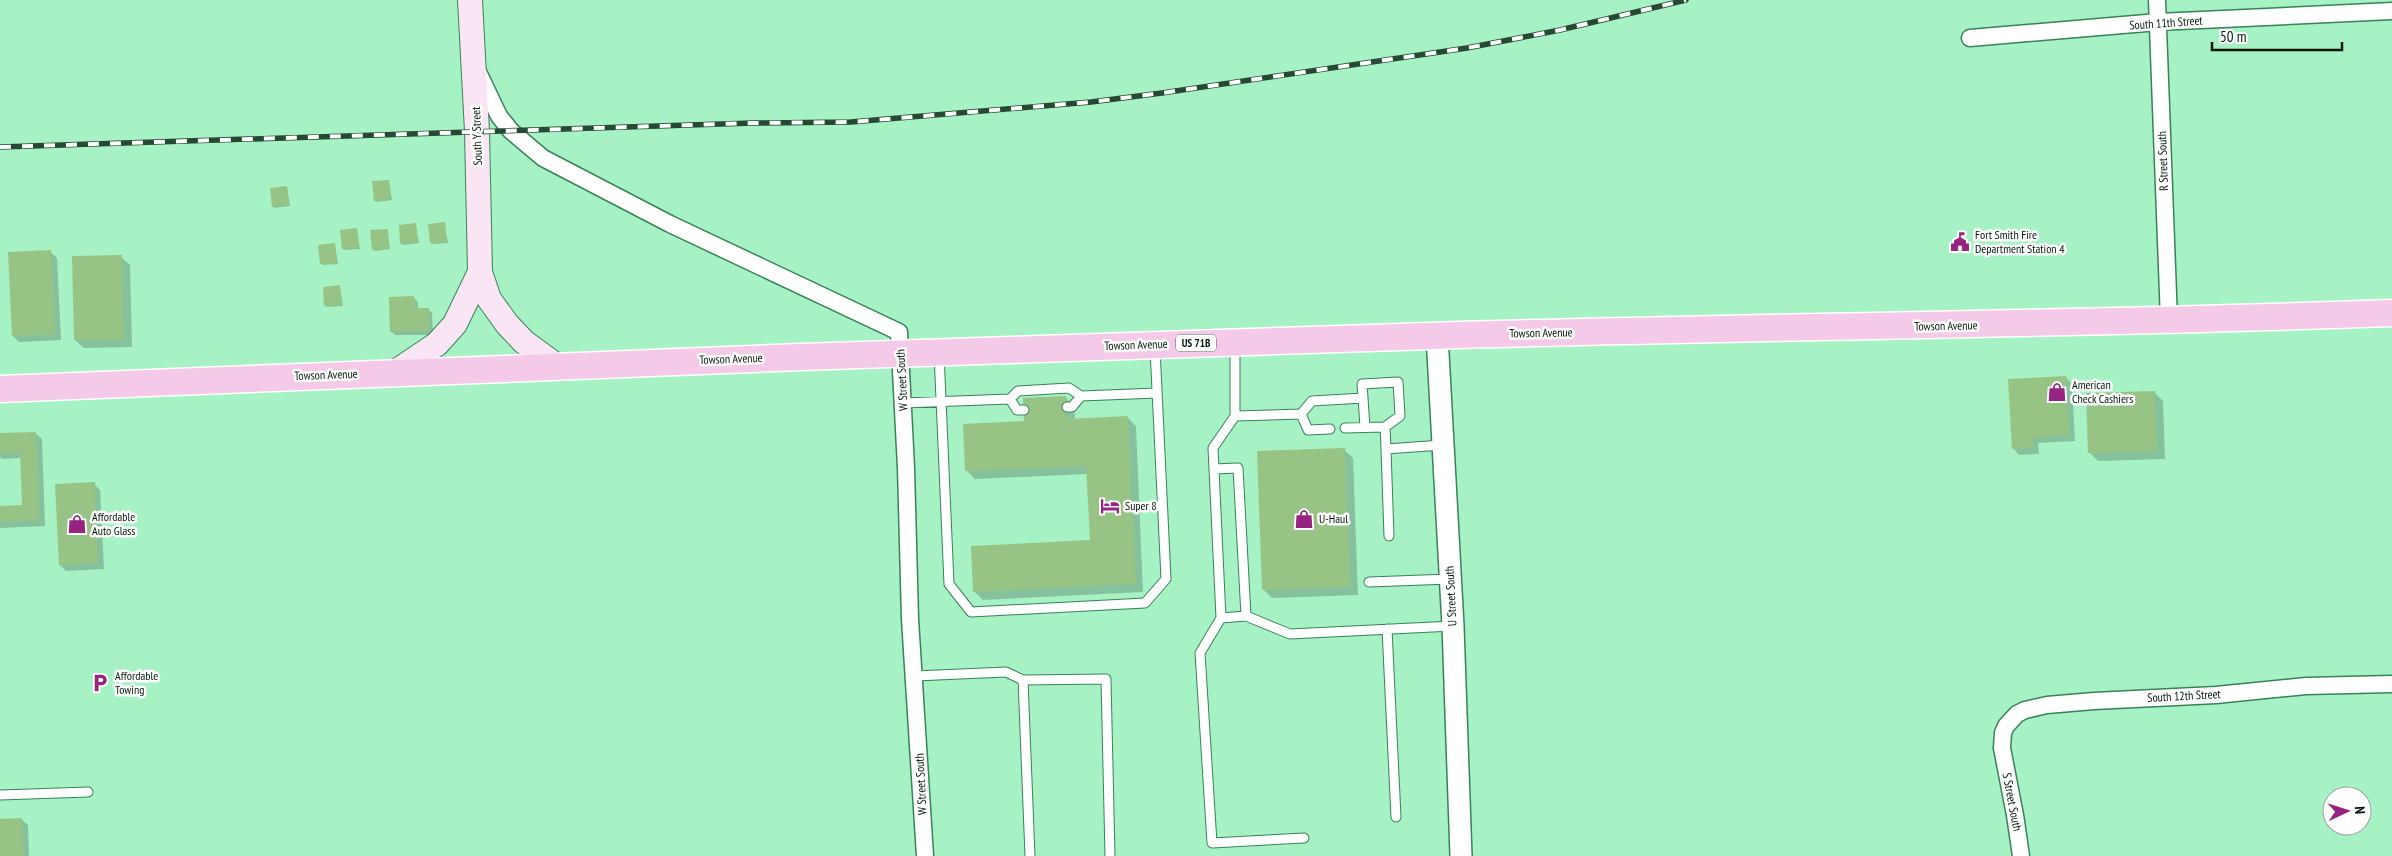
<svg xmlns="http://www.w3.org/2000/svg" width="2392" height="856" viewBox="0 0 2392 856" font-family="'PT Sans Narrow',sans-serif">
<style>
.shadow{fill:#0003}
.building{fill:#97c385}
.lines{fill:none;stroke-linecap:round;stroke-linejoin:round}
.service-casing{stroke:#388259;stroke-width:11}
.minor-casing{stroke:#388259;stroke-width:19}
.tertiary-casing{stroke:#388259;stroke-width:24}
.secondary-casing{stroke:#388259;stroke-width:26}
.primary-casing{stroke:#fff;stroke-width:29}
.service{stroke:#fff;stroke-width:9}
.minor{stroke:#fff;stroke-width:16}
.tertiary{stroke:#fff;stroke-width:21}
.secondary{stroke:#f9e5f4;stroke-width:24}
.primary{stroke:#f4cae8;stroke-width:26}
.rail-casing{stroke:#264933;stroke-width:5.5}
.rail{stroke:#fff;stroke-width:4;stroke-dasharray:11;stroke-linecap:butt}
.labels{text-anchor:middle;stroke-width:5;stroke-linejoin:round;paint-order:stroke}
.shield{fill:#fff;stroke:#4c5d52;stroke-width:1}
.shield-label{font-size:11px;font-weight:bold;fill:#001708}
.street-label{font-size:12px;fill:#001708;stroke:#fff}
.poi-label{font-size:12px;fill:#001708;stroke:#fff;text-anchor:start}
</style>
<rect width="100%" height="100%" fill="#a7f2c4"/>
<path class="shadow" d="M389 181 392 200 377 202 375 200Z
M287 187 290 206 274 208 273 206Z
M415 224 419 243 403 245 402 243Z
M444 224 448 243 432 244 431 243Z
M357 230 360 249 345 250 343 249Z
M387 230 390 249 375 251 373 249Z
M335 245 338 264 323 265 321 264Z
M50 252 57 258 61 340 19 342 13 336Z
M121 257 130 265 132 347 84 348 75 340Z
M340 287 343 306 327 307 326 306Z
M414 298 418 302V309H428L432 313 433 335H395L391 331Z
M2066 377 2072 384 2075 441 2038 443 2039 454 2019 455 2013 448Z
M2155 393 2163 401 2165 459 2098 461 2089 452Z
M1066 398 1074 406 1075 420 1127 417 1136 426 1143 592 983 600 974 591 1091 541 1087 474 975 479 967 471 1025 422Z
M35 433 42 439 45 526 0 528V507L23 506 21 458 2 459 0 457V434Z
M1344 450 1353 458 1358 595 1272 598 1264 590Z
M94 484 100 490 104 569 66 571 60 565Z
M21 819 28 825 29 856H0V820Z"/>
<path class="building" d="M389 180 391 199 374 201 372 181Z
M287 186 289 205 272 207 270 188Z
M445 222 447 242 430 243 428 224Z
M416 223 418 242 400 244 399 225Z
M357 228 359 248 342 249 340 230Z
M388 229 389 248 372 250 370 230Z
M335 243 337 263 320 264 318 245Z
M51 250 55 334 12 336 8 252Z
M122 255 124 339 74 340 72 256Z
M340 285 342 305 324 306 323 287Z
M414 296 415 308H429V331L390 332 389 297Z
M2066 376 2069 435 2033 437V448L2012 449 2008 379Z
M2155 391 2157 451 2088 453 2086 393Z
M1066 396 1067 419 1128 416 1136 584 973 592 971 546 1090 540 1086 466 965 471 963 424 1024 421 1023 398Z
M36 432 39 520 0 522V506L22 505 20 452 0 453V433Z
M1345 448 1350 587 1262 590 1257 451Z
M95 482 98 563 59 565 55 484Z
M22 818 24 856H0V819Z"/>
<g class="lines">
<g class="service-casing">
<path id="service" d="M1235 345V416L1213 448 1221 618 1200 653 1212 843 1304 838
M939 353 949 584 971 612 1145 603 1166 579 1155 348
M1363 398 1362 384 1398 382 1400 416 1385 427
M1010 399 1017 410H1024
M903 403 1010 399 1018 391 1069 388 1081 396 1157 393
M1067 407H1072L1081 396
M1301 414 1308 430 1330 429
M1235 416 1301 414 1312 401 1363 398 1365 427
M1345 428 1385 427 1386 449 1442 445
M1386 449 1389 536
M1214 469 1238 468 1246 616
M1369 582 1450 579
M1221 618 1246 616 1290 634 1453 626
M1387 629 1396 817
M915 676 1006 672 1023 680 1106 679 1110 856
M1023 680 1030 856
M0 795 88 792"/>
</g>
<g class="minor-casing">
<path id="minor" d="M2157 0 2169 321
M1970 38 2158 22 2392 11
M479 74 499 116 511 131 543 158 670 224 899 332 906 468 910 619 925 856
M2021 856 2015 815 2002 748 2003 733 2006 726 2017 714 2025 710 2047 705 2094 701 2216 695 2306 686 2392 684"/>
</g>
<g class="tertiary-casing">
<path id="tertiary" d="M1437 335 1453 626 1461 856"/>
</g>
<g class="secondary-casing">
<path id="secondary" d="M470 0 477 131 480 272 489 299 507 324 524 342 557 366
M394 373 437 344 455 324 480 272"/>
</g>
<g class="primary-casing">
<path id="primary" d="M0 389C477 369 953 350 1430 336 1751 326 2071 325 2392 313"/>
</g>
<use href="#service" class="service"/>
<use href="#minor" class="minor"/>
<use href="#tertiary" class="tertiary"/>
<use href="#secondary" class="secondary"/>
<use href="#primary" class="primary"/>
<g class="rail-casing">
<path id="rail" d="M0 147 753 123 851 122 1091 102 1162 93 1467 48 1560 30 1686 0"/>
</g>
<use href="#rail" class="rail"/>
</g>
<defs>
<g id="civic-bare" transform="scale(1.5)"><path d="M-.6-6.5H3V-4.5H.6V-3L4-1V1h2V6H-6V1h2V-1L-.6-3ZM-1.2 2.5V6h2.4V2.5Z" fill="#972481" stroke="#fff" stroke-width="2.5" paint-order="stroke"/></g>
<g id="shop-bare" transform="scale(1.5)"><path d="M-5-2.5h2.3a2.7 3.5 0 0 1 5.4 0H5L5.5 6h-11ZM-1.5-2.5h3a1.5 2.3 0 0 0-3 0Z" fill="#972481" stroke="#fff" stroke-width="2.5" paint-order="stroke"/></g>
<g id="hotel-bare" transform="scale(1.5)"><path d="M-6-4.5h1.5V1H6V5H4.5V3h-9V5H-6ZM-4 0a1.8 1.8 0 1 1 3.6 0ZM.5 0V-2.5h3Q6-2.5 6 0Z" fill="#972481" stroke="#fff" stroke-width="2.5" paint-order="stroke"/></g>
<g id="parking-bare" transform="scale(1.5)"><path d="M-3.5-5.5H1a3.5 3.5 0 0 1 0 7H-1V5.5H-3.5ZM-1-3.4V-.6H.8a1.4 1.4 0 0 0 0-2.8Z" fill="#972481" stroke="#fff" stroke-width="2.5" paint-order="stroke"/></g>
</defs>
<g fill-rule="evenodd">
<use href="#civic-bare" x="1960" y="242"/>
<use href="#shop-bare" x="2057" y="392"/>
<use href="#hotel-bare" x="1110" y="506"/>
<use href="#shop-bare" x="1304" y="519"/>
<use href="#shop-bare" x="77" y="524"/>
<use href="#parking-bare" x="100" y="683"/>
</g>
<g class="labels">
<rect class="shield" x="1176" y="334.5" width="40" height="17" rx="4"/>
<g class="shield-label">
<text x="1196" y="347">US 71B</text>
</g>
<g class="street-label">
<text transform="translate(2166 23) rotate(-4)" y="4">South 11th Street</text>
<text transform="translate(477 136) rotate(-92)" y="4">South Y Street</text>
<text transform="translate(2163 161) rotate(-92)" y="4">R Street South</text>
<text transform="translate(1946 326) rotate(-1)" y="4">Towson Avenue</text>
<text transform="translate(1541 333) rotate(-1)" y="4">Towson Avenue</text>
<text transform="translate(1136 345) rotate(-2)" y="4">Towson Avenue</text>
<text transform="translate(731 359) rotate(-2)" y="4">Towson Avenue</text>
<text transform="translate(326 375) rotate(-2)" y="4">Towson Avenue</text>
<text transform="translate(902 380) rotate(-93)" y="4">W Street South</text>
<text transform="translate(1451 596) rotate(-93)" y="4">U Street South</text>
<text transform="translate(2184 696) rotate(-3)" y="4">South 12th Street</text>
<text transform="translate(921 784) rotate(-93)" y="4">W Street South</text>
<text transform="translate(2012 802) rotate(79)" y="4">S Street South</text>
</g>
<g class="poi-label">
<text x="1975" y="239">Fort Smith Fire<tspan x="1975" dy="14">Department Station 4</tspan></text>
<text x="2072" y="389">American<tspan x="2072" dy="14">Check Cashiers</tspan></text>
<text x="1125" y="510">Super 8</text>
<text x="92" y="521">Affordable<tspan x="92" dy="14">Auto Glass</tspan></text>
<text x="1319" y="523">U-Haul</text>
<text x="115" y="680">Affordable<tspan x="115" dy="14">Towing</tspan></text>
</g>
</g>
<g transform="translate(2347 811) rotate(86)"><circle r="24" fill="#ffffff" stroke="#99a29c"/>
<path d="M0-4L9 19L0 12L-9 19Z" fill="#972481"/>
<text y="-8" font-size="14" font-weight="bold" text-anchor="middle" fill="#001708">N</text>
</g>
<path d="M2212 42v8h130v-8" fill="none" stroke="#001708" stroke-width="2.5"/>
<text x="2220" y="42" font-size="15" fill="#001708" stroke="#ffffff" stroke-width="4" paint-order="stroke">50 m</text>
</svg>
